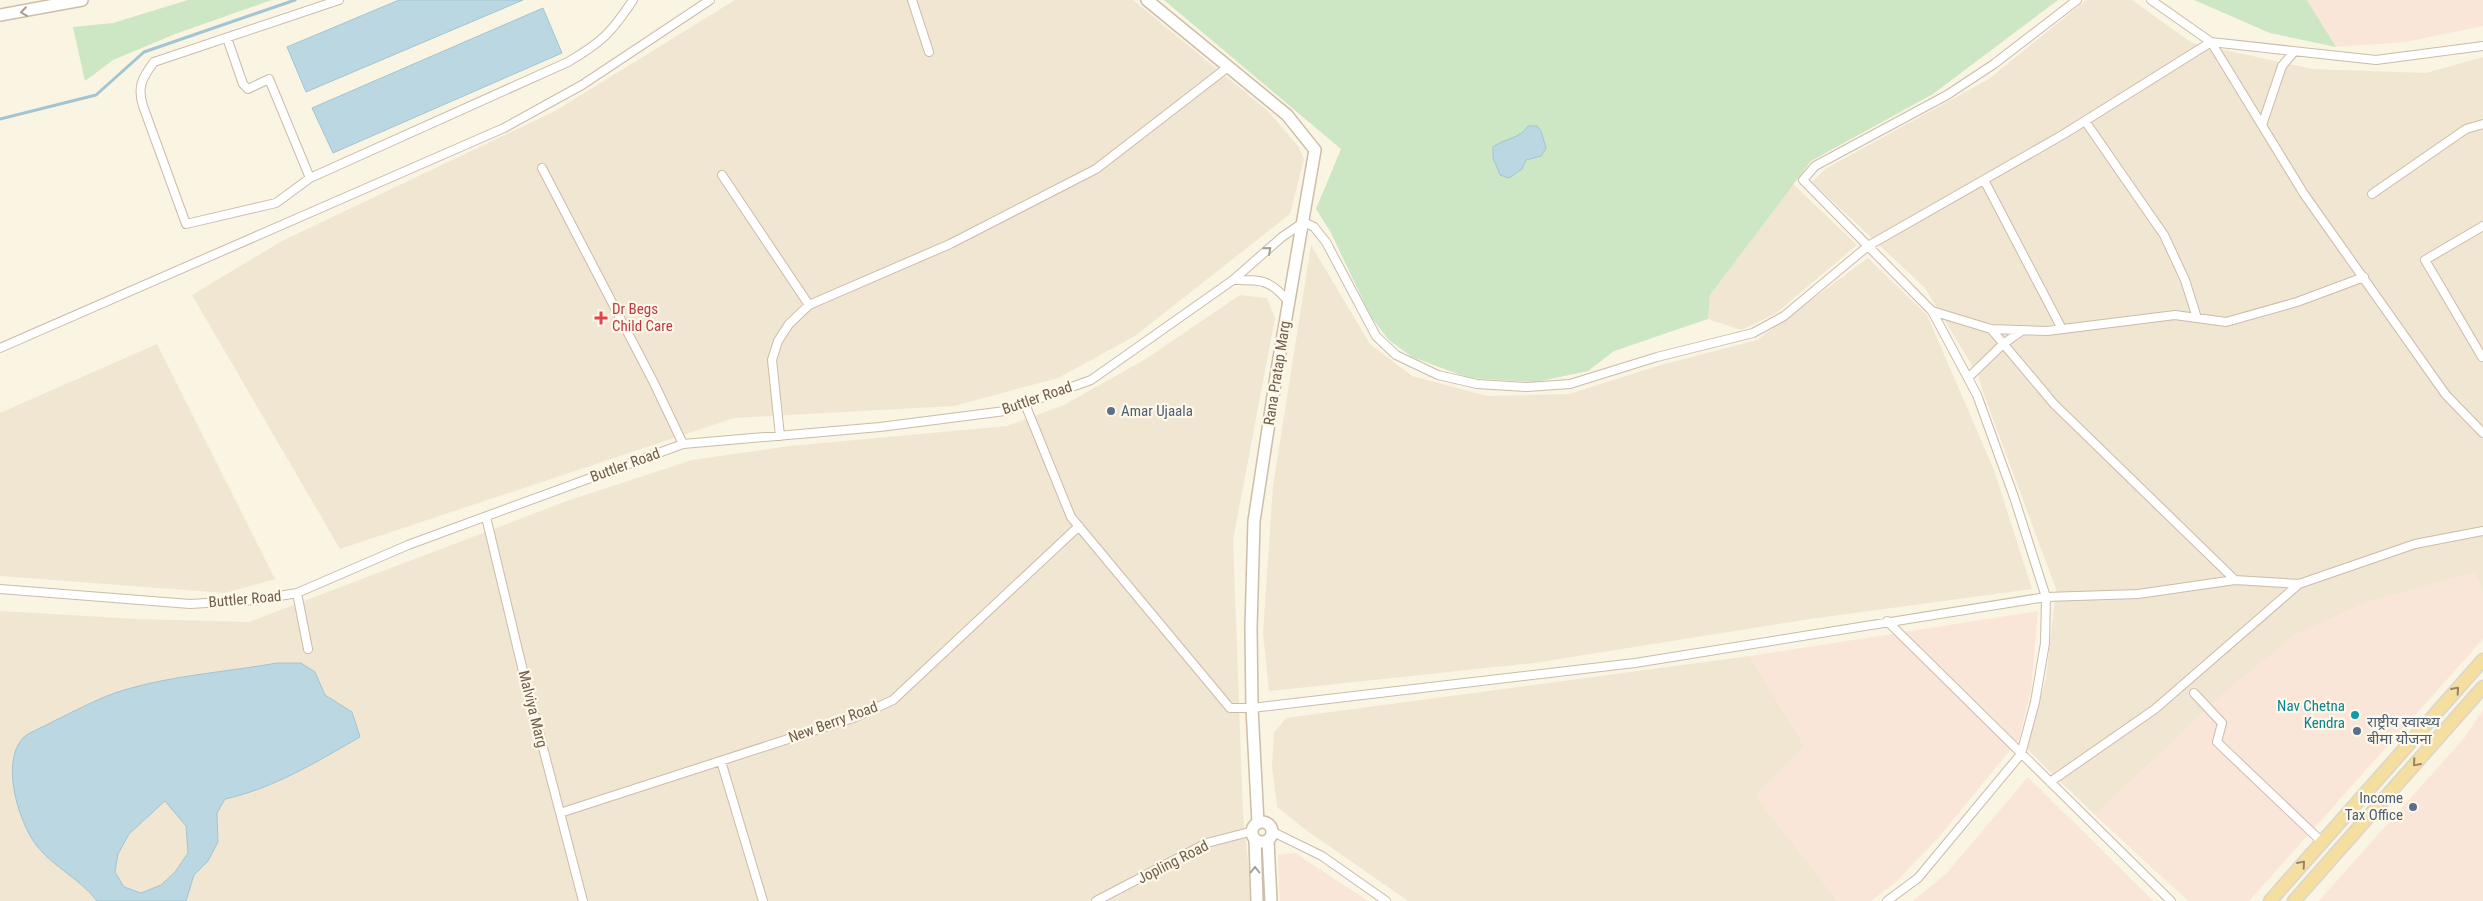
<svg xmlns="http://www.w3.org/2000/svg" width="2483" height="901" viewBox="0 0 2483 901" font-family="'Roboto Condensed','Noto Sans Devanagari',sans-serif">
<style>
.residential{fill:#f1e6d2}
.commercial{fill:#f9e6d8}
.green{fill:#cde6c3}
.water{fill:#bad7e2;stroke:#a1c5d2;fill-rule:evenodd}
.lines{fill:none;stroke-linecap:round;stroke-linejoin:round}
.stream{stroke:#a1c5d2;stroke-width:3}
.street-casing{stroke:#cabcab;stroke-width:10}
.secondary-casing{stroke:#cdbda9;stroke-width:14}
.primary-casing{stroke:#dad5d0;stroke-width:15}
.street{stroke:#fff;stroke-width:8}
.secondary{stroke:#fff;stroke-width:11}
.primary{stroke:#f4dfa0;stroke-width:12}
.oneway{stroke:#a99e93}
.oneway2{stroke:#988464}
.health-dot{fill:#e0444e;stroke:#fdf8e9;stroke-width:2}
.service-dot{fill:#5c6f8a;stroke:#fdf8e9;stroke-width:2}
.culture-dot{fill:#0f9aa8;stroke:#fdf8e9;stroke-width:2}
.labels{text-anchor:middle;stroke-width:4.5;stroke-linejoin:round;paint-order:stroke}
.health-label{font-size:15px;fill:#be3a42;stroke:#fdf8e9;text-anchor:start}
.street-label{font-size:15px;fill:#705d4b;stroke:#fdf8e9}
.service-label{font-size:15px;fill:#4e5e75;stroke:#fdf8e9;text-anchor:start}
.culture-label{font-size:15px;fill:#0d838f;stroke:#fdf8e9;text-anchor:end}
</style>
<rect width="100%" height="100%" fill="#faf4e3"/>
<path class="residential" d="M735 0H1133L1268 111 1298 146 1304 159 1290 214 1135 336 1058 378 954 406 734 418 340 549 192 295 282 241 555 111Z
M2086 0H2132L2192 43 2312 69 2426 73 2483 57V593L2474 572 2232 686 2095 815 2027 749 2046 678 2056 589 1982 389 1979 377 1925 288 1812 182 1827 168 1989 79Z
M1793 184 1857 245 1775 314 1741 330 1708 319 1710 295Z
M1311 245 1370 344 1412 376 1487 396 1569 394 1661 365 1757 340 1868 258 1927 315 1994 470 2032 589 1810 619 1534 663 1269 691 1263 633 1273 486Z
M1240 295 1267 298 1275 318 1233 540 1243 813 1252 901H0V611L138 619 249 622 567 501 692 460 790 446 1007 426 1064 405 1144 360Z
M157 344 275 579 225 593 0 576V413Z
M1750 656 1805 747 1756 796 1838 901H1408L1306 830 1277 807 1272 766 1274 733 1286 718Z"/>
<path class="commercial" d="M2307 0H2483V26L2405 42 2336 47Z
M2474 572 2483 593V639L2249 901H2188L2095 815 2232 686 2294 635 2366 602Z
M2038 611 2031 690 2019 739 1939 837 1896 882 1871 901H1838L1756 796 1805 747 1750 656Z
M2483 710V901H2319L2465 737Z
M2028 777 2153 901H1913L1946 874Z
M1295 853 1368 901H1280L1278 855Z"/>
<path class="green" d="M188 0H272L175 34 113 60 85 81 73 27 113 23Z
M1164 0H2058L1933 94 1811 161 1710 295 1708 319 1614 351 1588 371 1536 382 1469 378 1412 357 1389 340 1371 317 1330 231 1316 209 1341 149Z
M2194 0H2307L2336 47 2270 33Z"/>
<path class="water" d="M399 0H523L306 92 287 47Z
M543 8 562 53 333 153 312 108Z
M1528 126H1537L1541 131 1546 148 1541 156 1526 160 1522 169 1509 178 1500 175 1493 158V147C1505 138 1520 139 1528 126Z
M277 663H301L315 672 325 695 352 712 360 737C316 762 275 788 225 799L217 813 218 842 208 861 194 875 186 901H97C79 877 48 865 32 839 17 814 2 764 22 739 28 732 44 727 52 722 75 711 100 697 124 690 174 675 227 672 277 663ZM165 801 186 826 188 853 175 872 161 885 141 893 124 887 115 872 118 854 129 834Z"/>
<g class="lines">
<path class="stream" d="M0 119 96 95 144 52 295 0"/>
<g class="street-casing">
<path id="street" d="M339 0 154 62C142 78 137 87 143 106L186 224 276 203 310 178 568 62C602 42 611 33 633 0
M912 0 929 52
M2151 0 2211 42 2376 60 2483 46
M227 38 243 84 248 89 269 79 310 178
M2085 121 2164 235 2185 280 2197 318
M2262 125 2282 66 2294 52
M542 168 654 383 683 444
M722 175 809 305
M1984 180 2062 329
M2372 194 2466 129 2483 124
M1233 280C1263 280 1269 279 1289 302
M1932 311 1991 329 2047 331 2175 315 2226 322 2297 302 2364 277
M1991 329 2054 404 2235 580
M0 348 504 128 582 85 710 0
M2482 357 2425 260 2483 226
M1968 378 2003 344 2023 330
M1025 404 1071 517 1230 708H1252L1635 663 2046 597 2138 594 2235 580 2299 584 2415 544 2483 531
M780 436 772 360 778 341 789 324 809 305 950 244 1096 169 1228 67
M486 517 523 671 583 901
M0 589 190 604 256 600 297 593 408 545 683 444 880 427 1005 411 1091 380 1233 280 1282 237 1304 222 1314 227 1326 242 1376 336 1396 355 1438 375 1477 384 1527 387 1570 384 1657 357 1753 333 1784 316 1868 246 2064 134 2211 42 2304 194 2446 395 2483 433
M297 593 308 649
M1887 621 2171 901
M2194 693 2222 723 2217 742 2322 842
M721 761 763 901
M2050 782 2155 709 2299 584
M560 813 856 717 893 700 1079 526
M1273 832 1322 856 1386 901
M1096 901 1207 843 1253 831
M1887 901 1918 878 2021 754 2035 702 2045 643 2046 597 2014 497 1977 395 1932 311 1803 180 1815 166 1947 95 1994 64 2077 0"/>
</g>
<g class="secondary-casing">
<path id="secondary" d="M1147 0 1287 115 1315 150 1277 370 1254 521 1251 628 1252 708 1258 823
M0 15 82 0
M1252 832a10 10 0 1 1 20 0a10 10 0 1 1-20 0Z
M1255 839 1257 901
M1268 841 1271 901"/>
</g>
<g class="primary-casing">
<path id="primary" d="M2270 901 2483 660
M2294 901 2483 687"/>
</g>
<use href="#street" class="street"/>
<use href="#secondary" class="secondary"/>
<use href="#primary" class="primary"/>
</g>
<defs><path id="oneway-chevron" d="M-2-3.5L2.5 0L-2 3.5" fill="none" stroke-width="1.6" stroke-linecap="round" stroke-linejoin="round" transform="scale(1.25)"/></defs>
<g class="oneway">
<use href="#oneway-chevron" transform="translate(24 12) rotate(172)"/>
<use href="#oneway-chevron" transform="translate(1268 250) rotate(-41)"/>
<use href="#oneway-chevron" transform="translate(1255 870) rotate(-90)"/>
</g>
<g class="oneway2">
<use href="#oneway-chevron" transform="translate(2456 690) rotate(-49)"/>
<use href="#oneway-chevron" transform="translate(2416 763) rotate(131)"/>
<use href="#oneway-chevron" transform="translate(2302 864) rotate(-49)"/>
</g>
<path class="health-dot" d="M598.5 310.5h5v5h5v5h-5v5h-5v-5h-5v-5h5z"/>
<g class="service-dot">
<circle cx="1111" cy="411" r="5"/>
<circle cx="2357" cy="731" r="5"/>
<circle cx="2413" cy="807" r="5"/>
</g>
<circle class="culture-dot" cx="2355" cy="715" r="5"/>
<g class="labels">
<g class="health-label">
<text x="612" y="314">Dr Begs<tspan x="612" dy="17">Child Care</tspan></text>
</g>
<g class="street-label">
<text transform="translate(1277 373) rotate(-81)" y="5">Rana Pratap Marg</text>
<text transform="translate(1037 398) rotate(-19)" y="5">Buttler Road</text>
<text transform="translate(625 465) rotate(-20)" y="5">Buttler Road</text>
<text transform="translate(245 599) rotate(-5)" y="5">Buttler Road</text>
<text transform="translate(533 709) rotate(76)" y="5">Malviya Marg</text>
<text transform="translate(833 722) rotate(-20)" y="5">New Berry Road</text>
<text transform="translate(1173 862) rotate(-27)" y="5">Jopling Road</text>
</g>
<g class="service-label">
<text x="1121" y="416">Amar Ujaala</text>
<text x="2367" y="727">राष्ट्रीय स्वास्थ्य<tspan x="2367" dy="17">बीमा योजना</tspan></text>
<text x="2403" y="803" text-anchor="end">Income<tspan x="2403" dy="17">Tax Office</tspan></text>
</g>
<g class="culture-label">
<text x="2345" y="711">Nav Chetna<tspan x="2345" dy="17">Kendra</tspan></text>
</g>
</g>
</svg>
